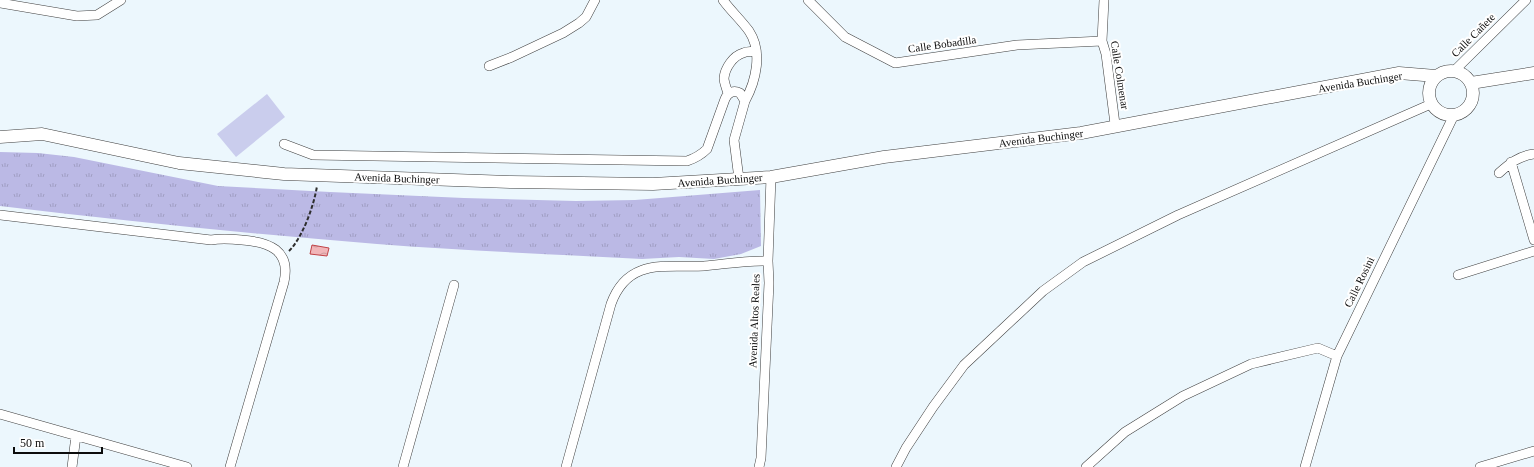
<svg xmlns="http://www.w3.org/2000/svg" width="1534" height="467" viewBox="0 0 1534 467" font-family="'Times New Roman',serif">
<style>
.grass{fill:url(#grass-tufts)}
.pitch{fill:#cacded}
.water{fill:url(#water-waves);stroke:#c14246}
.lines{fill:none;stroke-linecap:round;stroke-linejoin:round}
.minor-casing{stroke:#3f3f3f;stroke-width:10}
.tertiary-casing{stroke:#3f3f3f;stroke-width:13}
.path{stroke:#2e2e2e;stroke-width:2;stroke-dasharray:4 2;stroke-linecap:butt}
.minor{stroke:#fff;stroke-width:9}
.tertiary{stroke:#fff;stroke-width:12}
.labels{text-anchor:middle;stroke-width:4;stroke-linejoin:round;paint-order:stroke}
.street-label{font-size:11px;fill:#0c0c0c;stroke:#fff}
</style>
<defs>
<pattern id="grass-tufts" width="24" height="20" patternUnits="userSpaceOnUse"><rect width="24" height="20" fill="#bbb9e5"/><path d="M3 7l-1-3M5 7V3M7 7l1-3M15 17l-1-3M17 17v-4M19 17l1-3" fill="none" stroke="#a09ec3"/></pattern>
<pattern id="water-waves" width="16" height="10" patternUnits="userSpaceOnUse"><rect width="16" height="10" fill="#f1b5b8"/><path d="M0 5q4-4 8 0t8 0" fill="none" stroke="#cd9a9d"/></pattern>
</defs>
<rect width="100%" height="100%" fill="#ecf7fd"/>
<path class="grass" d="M0 152 38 153 74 157 218 186 330 192 464 198 576 201 635 200 760 190 761 246 741 254 714 259 679 257 642 259C553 254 465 251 377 244 251 234 125 221 0 206Z"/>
<path class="pitch" d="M267 94 285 117 236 157 217 134Z"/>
<path class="water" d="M312 245 329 248 327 256 310 254Z"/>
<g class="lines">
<g class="minor-casing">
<path id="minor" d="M723 0C731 11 741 20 749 31 763 52 756 81 745 101
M808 0 845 37 895 63 1017 45 1102 41
M1104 0 1102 41 1106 54 1115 124 1121 126
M0 3 77 16 97 15 121 0
M489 66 512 57 563 33 579 23 586 17 595 0
M1454 71 1526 0
M728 94C727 89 724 83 724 78 725 68 733 56 743 53 747 51 751 52 756 51
M284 144 313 155 687 161C696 158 701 155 707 149L725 99C728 92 734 90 740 93L745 101 734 140 739 179
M1511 162 1534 240
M1499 173C1510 163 1519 156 1534 154
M0 215 211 240C222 238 232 239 242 240 269 242 291 250 284 282L230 467
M1458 275 1534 251
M0 414 187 467
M72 467 76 436
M403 467 454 285
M566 467 611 304C628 257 666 268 704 266 726 264 746 260 768 261
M759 467 761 458 769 283 768 261 771 177
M896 467 906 448 933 407 964 365 1043 291 1083 262 1178 215 1431 104
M1086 467 1125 432 1183 396 1251 364 1318 348 1337 356
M1305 467 1337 356 1454 115
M1480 467 1534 451"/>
</g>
<g class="tertiary-casing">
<path id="tertiary" d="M1429 93a22 22 0 1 1 44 0a22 22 0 1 1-44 0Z
M1471 83 1534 73
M0 137 42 134 179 163 284 174 511 182 653 184 771 177 884 157 1081 133 1399 73 1436 76"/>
</g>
<path class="path" d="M289 251C303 237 314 205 317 186"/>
<use href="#minor" class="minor"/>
<use href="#tertiary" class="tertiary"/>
</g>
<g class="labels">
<g class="street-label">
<text transform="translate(1473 35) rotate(-45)" y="4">Calle Cañete</text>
<text transform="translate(942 44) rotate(-8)" y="4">Calle Bobadilla</text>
<text transform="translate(1120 75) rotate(81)" y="4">Calle Colmenar</text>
<text transform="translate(1360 82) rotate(-9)" y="4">Avenida Buchinger</text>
<text transform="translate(1041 138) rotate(-7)" y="4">Avenida Buchinger</text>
<text transform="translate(397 178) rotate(2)" y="4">Avenida Buchinger</text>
<text transform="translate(720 180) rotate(-4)" y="4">Avenida Buchinger</text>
<text transform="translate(1359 282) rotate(-64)" y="4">Calle Rosini</text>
<text transform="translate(754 321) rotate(-88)" y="4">Avenida Altos Reales</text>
</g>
</g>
<path d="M14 447v6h88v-6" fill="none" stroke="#0c0c0c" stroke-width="2"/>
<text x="20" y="447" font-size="12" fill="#0c0c0c" stroke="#ffffff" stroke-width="3" paint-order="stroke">50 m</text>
</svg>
